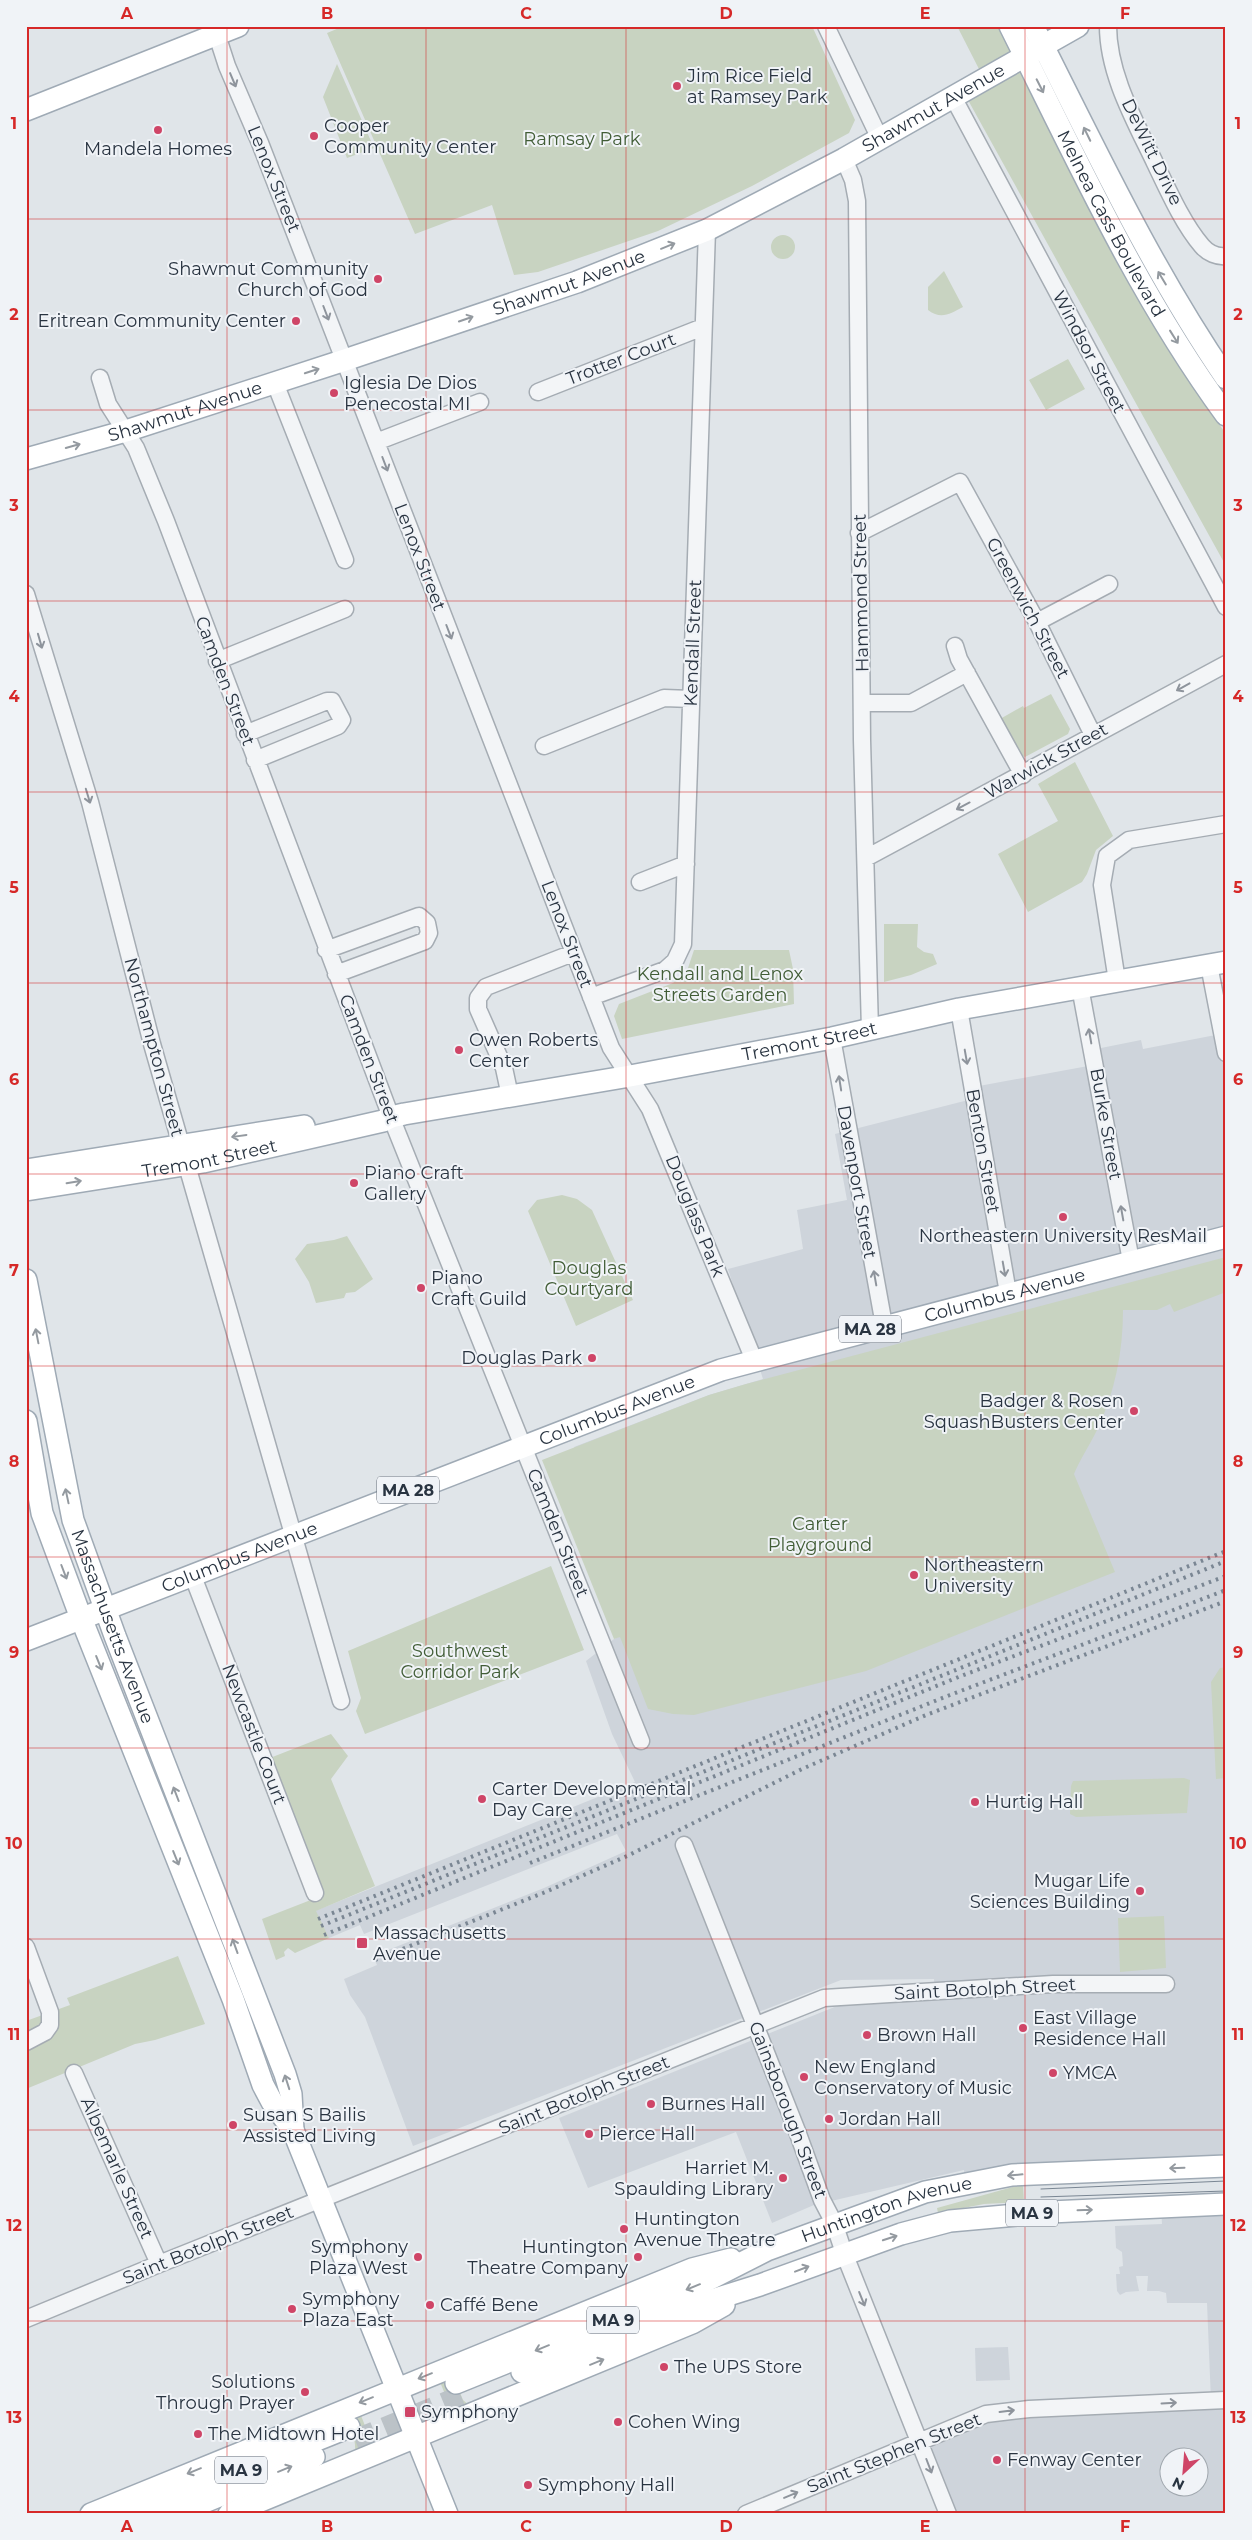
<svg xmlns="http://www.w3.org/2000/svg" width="1252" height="2540" viewBox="0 0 1252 2540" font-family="Montserrat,sans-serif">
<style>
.built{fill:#ced4db;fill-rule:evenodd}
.green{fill:#c8d3c1}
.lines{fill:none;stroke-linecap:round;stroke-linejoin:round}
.major-tunnel{stroke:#bbc2c7;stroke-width:21;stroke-dasharray:21 11;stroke-linecap:butt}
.minor-casing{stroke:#a5acb3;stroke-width:19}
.major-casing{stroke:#9faab5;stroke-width:24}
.minor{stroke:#f3f5f7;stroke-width:16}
.major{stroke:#fff;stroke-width:21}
.tram{stroke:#7a8693;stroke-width:1}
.rail{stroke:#7a8693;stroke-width:4;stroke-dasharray:2.5 5;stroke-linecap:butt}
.oneway{stroke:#8e949c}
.oneway2{stroke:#949aa0}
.grid{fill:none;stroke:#d62828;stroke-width:1;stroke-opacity:0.55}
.poi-dot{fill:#cf4567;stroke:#f0f3f7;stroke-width:2}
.labels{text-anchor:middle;stroke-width:4;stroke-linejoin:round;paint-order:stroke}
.shield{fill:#f0f3f7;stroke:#656d78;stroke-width:1}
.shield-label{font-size:16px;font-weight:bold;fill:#293441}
.poi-label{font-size:18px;fill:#293441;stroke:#f0f3f7;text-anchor:start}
.street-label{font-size:18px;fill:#293441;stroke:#f0f3f7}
.park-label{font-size:18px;fill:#415d36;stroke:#f0f3f7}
.neatline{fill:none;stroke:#d62828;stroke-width:2}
.grid-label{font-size:16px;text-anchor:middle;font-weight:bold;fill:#d62828}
</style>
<rect width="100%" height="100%" fill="#e0e5e9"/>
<path class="built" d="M1226 1033V2166L964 2183V2170L814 2205 772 2223 736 2132 588 2188 559 2118 837 2006 935 1999 934 1979 841 1980 413 2146 365 2017 350 1995 344 1979 377 1965 373 1956 544 1888 626 1851 617 1834 364 1934 360 1925 329 1938 315 1911 635 1782 612 1734 586 1661 614 1639 624 1634 574 1447 709 1395 763 1379 728 1269 803 1249 797 1210 847 1200 835 1134 980 1097 979 1086 1099 1064 1096 1049 1141 1040 1143 1049Z
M1226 2205V2514H948L920 2441 965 2421 1211 2401 1207 2303H1167L1166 2293 1159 2291H1147L1148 2276H1136L1139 2291 1126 2292 1120 2295 1117 2291 1116 2274H1120L1119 2267 1123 2266 1122 2252 1116 2248 1115 2226 1162 2224 1161 2207ZM1170 2458H1200V2488H1170Z
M1008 2347 1010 2380 976 2381 975 2348Z"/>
<path class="green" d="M344 26H812L855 120 849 133 752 186 658 231 538 272 514 275 492 205 415 234 327 33Z
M957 26H1000L1111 244 1195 390 1226 434V566L958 82 980 71Z
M337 64 374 148 347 158 323 97Z
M771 247a12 12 0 1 1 24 0a12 12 0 1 1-24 0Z
M944 271 963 307C950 314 941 320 928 310V287Z
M1068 359 1085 389 1046 410 1029 380Z
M1051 694 1070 729 1068 734 1025 757 1021 755 1000 719 1023 706 1024 708Z
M1075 762 1113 836 1096 850 1087 874 1082 882 1028 912 998 854 1058 821 1038 784Z
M884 924H918L917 947 924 952 933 954 937 964 911 975 884 982Z
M694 950H789L793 969 794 1004 622 1039 614 1016 619 1004 673 983 687 971Z
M562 1195 577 1199 592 1210 633 1300 576 1326 528 1211 537 1200Z
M347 1236 373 1279 355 1292 346 1293 344 1298 316 1303 309 1282 295 1259 307 1244 334 1240Z
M1226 1257V1292L1174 1312 1170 1304 1157 1310H1123C1123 1352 1115 1392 1097 1430 1090 1445 1080 1459 1074 1474L1115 1572 866 1671 694 1715 673 1714 648 1709 620 1637 614 1639 542 1460 709 1395 746 1384Z
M551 1566 584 1650 365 1734 356 1711 361 1698 348 1651Z
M1226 1667V1778L1216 1779 1211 1682 1220 1668Z
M331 1734 348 1756 331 1779 375 1886 316 1911 329 1938 295 1953 288 1948 284 1952 285 1956 276 1960 262 1919 321 1896 270 1758Z
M1184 1778 1190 1780 1187 1813 1076 1817 1070 1814 1071 1786 1073 1781Z
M1164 1916 1166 1968 1120 1972 1118 1918Z
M178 1956 205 2024 155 2040 135 2044 26 2089V2021L70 2005 67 1998Z
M1023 2184 1024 2202 984 2204 938 2213 937 2208Z
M441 2379 456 2383 463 2400 470 2406 452 2411 440 2382Z
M360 2413 373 2446 355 2452C356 2439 352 2427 341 2420Z"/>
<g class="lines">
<path class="major-tunnel" d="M355 2440 461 2396"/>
<g class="minor-casing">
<path id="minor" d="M214 26 227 66 260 143 611 1048 650 1109 754 1360
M826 26 880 139
M1108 26C1108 74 1135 121 1155 163 1168 190 1183 224 1202 246 1208 253 1217 257 1226 256
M953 97 1226 607
M844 159 853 180 857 201 862 740 870 1030
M100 378 108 404 136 448 166 521 391 1117 641 1741
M275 383 345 560
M538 392 703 327
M376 442 480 402
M859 533 960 482 1037 622 1093 735
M26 594 90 802 152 1044 341 1701
M1037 622 1109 584
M955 646 959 659 1023 775
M217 661 345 609
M862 703H911L967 673
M245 734 327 701H332L342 720 338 726 255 760
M544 746 664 698 691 699
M866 858 1226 664
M640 882 686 864
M326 950 419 916 427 923 429 933 425 941 336 974
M1209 965 1226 1053
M1117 981 1102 885 1107 856 1129 840 1226 824
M1080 987 1131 1261
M591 997 665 970 675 961 683 944 707 230
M959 1009 1008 1293
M832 1038 884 1325
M510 1096 504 1068 478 1009V998L486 987 573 953
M192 1574 315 1893
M684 1845 797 2131 822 2200 834 2223 844 2253 948 2514
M26 1947 50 2012V2025L45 2032 26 2042
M74 2073 159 2264
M26 2319 159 2264 824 1998 1053 1984H1166
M746 2514 986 2414 1029 2409 1226 2400"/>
</g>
<g class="major-casing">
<g id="major">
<path id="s1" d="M1010 26C1076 158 1138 295 1226 415"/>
<path d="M1033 26C1094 146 1150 267 1226 378"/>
<path d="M26 110 238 26"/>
<path id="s2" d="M26 459 126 431 345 360 577 282 707 230 844 159 1078 26"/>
<path d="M26 1170 304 1126"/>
<path id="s3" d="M26 1190 203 1162 383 1121 391 1117 404 1114 630 1076 832 1038 959 1009 1226 962"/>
<path id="s4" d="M26 1280 73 1520 115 1636 285 2074 291 2094 293 2130"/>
<path d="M26 1421 42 1513 81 1618 233 1999 263 2085 272 2102 293 2130 447 2514"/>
<path id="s5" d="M26 1640 721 1370 1226 1237"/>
<path d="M522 2372 690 2307 760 2285 901 2234 950 2221 1050 2212 1226 2204"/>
<path id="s6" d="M456 2383 700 2284 767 2250 925 2192 1012 2175 1226 2166"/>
<path d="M91 2514 692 2269 731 2259"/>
<path d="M133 2514 349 2427"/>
<path d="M175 2514 314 2457"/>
<path d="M229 2514 692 2323 724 2305"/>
</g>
</g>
<use href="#minor" class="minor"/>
<use href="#major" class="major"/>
<path class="tram" d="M1041 2189 1226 2181
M1041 2197 1226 2191"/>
<path class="rail" d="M530 1863 950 1695 1226 1590
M318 1919 1226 1551
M321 1926 1226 1561
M324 1935 961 1676 1226 1576
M375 1960 543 1893 627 1856 802 1769 926 1715 1226 1601"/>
</g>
<defs><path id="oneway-shaft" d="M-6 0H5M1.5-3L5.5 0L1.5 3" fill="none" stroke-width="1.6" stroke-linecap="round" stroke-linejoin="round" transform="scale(1.25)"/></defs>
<g class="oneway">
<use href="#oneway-shaft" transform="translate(233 80) rotate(67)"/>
<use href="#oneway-shaft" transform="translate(326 313) rotate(69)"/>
<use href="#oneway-shaft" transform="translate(385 464) rotate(69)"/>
<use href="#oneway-shaft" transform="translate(449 632) rotate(69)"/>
<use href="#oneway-shaft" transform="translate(40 641) rotate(74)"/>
<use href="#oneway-shaft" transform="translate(1183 687) rotate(151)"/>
<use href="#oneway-shaft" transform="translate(88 796) rotate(73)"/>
<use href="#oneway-shaft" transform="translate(963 806) rotate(152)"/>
<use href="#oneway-shaft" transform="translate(1090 1036) rotate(-100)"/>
<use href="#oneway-shaft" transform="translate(966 1057) rotate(80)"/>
<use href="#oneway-shaft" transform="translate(840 1083) rotate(-99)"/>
<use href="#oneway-shaft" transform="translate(1122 1213) rotate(-100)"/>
<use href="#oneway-shaft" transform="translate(1004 1269) rotate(80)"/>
<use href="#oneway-shaft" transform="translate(875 1278) rotate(-100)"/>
<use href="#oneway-shaft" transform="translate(862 2299) rotate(68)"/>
<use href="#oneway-shaft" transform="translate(1169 2403) rotate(-3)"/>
<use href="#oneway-shaft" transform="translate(1007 2411) rotate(-7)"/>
<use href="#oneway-shaft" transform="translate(929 2466) rotate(69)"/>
<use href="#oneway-shaft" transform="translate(791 2495) rotate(-23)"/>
</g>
<g class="oneway2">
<use href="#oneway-shaft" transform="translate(1040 86) rotate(63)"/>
<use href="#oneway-shaft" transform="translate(1087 134) rotate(-116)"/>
<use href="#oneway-shaft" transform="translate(668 246) rotate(-22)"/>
<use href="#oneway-shaft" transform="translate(1162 278) rotate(-121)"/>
<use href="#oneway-shaft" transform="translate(466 319) rotate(-19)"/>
<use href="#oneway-shaft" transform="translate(1174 337) rotate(58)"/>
<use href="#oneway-shaft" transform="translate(312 371) rotate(-18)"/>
<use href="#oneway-shaft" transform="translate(73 446) rotate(-16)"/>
<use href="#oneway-shaft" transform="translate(239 1136) rotate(172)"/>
<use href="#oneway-shaft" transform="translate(74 1182) rotate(-9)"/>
<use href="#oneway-shaft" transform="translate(37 1336) rotate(-101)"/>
<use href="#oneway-shaft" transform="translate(67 1496) rotate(-102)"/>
<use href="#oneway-shaft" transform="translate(64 1572) rotate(69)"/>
<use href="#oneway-shaft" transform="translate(99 1663) rotate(68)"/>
<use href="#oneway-shaft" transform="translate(176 1794) rotate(-111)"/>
<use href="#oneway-shaft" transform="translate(176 1858) rotate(68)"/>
<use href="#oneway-shaft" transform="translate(235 1946) rotate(-110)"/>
<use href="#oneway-shaft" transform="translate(287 2082) rotate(-108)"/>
<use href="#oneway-shaft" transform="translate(1177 2168) rotate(178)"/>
<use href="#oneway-shaft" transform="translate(1015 2175) rotate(175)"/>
<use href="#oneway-shaft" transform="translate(1085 2210) rotate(-2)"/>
<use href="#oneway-shaft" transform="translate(890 2238) rotate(-18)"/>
<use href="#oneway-shaft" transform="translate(802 2269) rotate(-21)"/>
<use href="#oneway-shaft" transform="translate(693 2287) rotate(158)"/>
<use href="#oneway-shaft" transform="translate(542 2348) rotate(158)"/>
<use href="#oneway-shaft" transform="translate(597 2362) rotate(-22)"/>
<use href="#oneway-shaft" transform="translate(425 2376) rotate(158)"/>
<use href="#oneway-shaft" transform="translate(366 2400) rotate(158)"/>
<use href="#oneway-shaft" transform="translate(285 2469) rotate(-22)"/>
<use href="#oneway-shaft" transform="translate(194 2471) rotate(158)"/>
</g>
<path class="grid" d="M227 26V2514M426 26V2514M626 26V2514M826 26V2514M1025 26V2514M26 219H1226M26 410H1226M26 601H1226M26 792H1226M26 983H1226M26 1174H1226M26 1366H1226M26 1557H1226M26 1748H1226M26 1939H1226M26 2130H1226M26 2321H1226"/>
<g class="poi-dot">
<circle cx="677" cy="86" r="5"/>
<circle cx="158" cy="130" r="5"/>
<circle cx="314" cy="136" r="5"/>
<circle cx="378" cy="279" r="5"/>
<circle cx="296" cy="321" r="5"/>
<circle cx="334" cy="393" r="5"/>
<circle cx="459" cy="1050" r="5"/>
<circle cx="354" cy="1183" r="5"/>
<circle cx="1063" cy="1217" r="5"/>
<circle cx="421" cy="1288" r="5"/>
<circle cx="592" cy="1358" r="5"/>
<circle cx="1134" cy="1411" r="5"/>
<circle cx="914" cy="1575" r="5"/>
<circle cx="482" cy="1799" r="5"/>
<circle cx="975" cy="1802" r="5"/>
<circle cx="1140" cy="1891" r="5"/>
<rect x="356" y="1937" width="12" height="12" rx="2.5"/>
<circle cx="1023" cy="2028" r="5"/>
<circle cx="867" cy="2035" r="5"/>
<circle cx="1053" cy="2073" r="5"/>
<circle cx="804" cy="2077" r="5"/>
<circle cx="651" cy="2104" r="5"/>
<circle cx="829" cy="2119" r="5"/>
<circle cx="233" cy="2125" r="5"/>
<circle cx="589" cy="2134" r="5"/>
<circle cx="783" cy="2178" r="5"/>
<circle cx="624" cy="2229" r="5"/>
<circle cx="418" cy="2257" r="5"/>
<circle cx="638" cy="2257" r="5"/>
<circle cx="430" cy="2305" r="5"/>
<circle cx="292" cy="2309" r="5"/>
<circle cx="664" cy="2367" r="5"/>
<circle cx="305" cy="2392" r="5"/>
<rect x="404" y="2406" width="12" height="12" rx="2.5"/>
<circle cx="618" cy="2422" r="5"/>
<circle cx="198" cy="2434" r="5"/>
<circle cx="997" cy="2460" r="5"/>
<circle cx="528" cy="2485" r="5"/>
</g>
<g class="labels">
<g class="shield">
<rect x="839" y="1315.5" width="62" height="27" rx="4"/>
<rect x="377" y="1476.5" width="62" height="27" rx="4"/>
<rect x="1006" y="2199.5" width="52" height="27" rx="4"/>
<rect x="587" y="2306.5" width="52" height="27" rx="4"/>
<rect x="215" y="2456.5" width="52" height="27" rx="4"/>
</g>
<g class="shield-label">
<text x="870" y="1335">MA 28</text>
<text x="408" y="1496">MA 28</text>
<text x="1032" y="2219">MA 9</text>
<text x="613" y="2326">MA 9</text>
<text x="241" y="2476">MA 9</text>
</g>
<g class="poi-label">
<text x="687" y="82">Jim Rice Field<tspan x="687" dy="21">at Ramsey Park</tspan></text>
<text x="324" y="132">Cooper<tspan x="324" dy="21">Community Center</tspan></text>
<text x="158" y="155" text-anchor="middle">Mandela Homes</text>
<text x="368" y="275" text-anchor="end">Shawmut Community<tspan x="368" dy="21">Church of God</tspan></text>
<text x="286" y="327" text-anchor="end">Eritrean Community Center</text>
<text x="344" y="389">Iglesia De Dios<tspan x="344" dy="21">Penecostal MI</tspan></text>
<text x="469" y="1046">Owen Roberts<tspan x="469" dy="21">Center</tspan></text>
<text x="364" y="1179">Piano Craft<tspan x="364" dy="21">Gallery</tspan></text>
<text x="1063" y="1242" text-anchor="middle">Northeastern University ResMail</text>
<text x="431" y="1284">Piano<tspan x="431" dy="21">Craft Guild</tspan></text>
<text x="582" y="1364" text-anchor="end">Douglas Park</text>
<text x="1124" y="1407" text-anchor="end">Badger &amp; Rosen<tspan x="1124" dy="21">SquashBusters Center</tspan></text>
<text x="924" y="1571">Northeastern<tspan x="924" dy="21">University</tspan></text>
<text x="492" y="1795">Carter Developmental<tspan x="492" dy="21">Day Care</tspan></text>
<text x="985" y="1808">Hurtig Hall</text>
<text x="1130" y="1887" text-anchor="end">Mugar Life<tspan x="1130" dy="21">Sciences Building</tspan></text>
<text x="373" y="1939">Massachusetts<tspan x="373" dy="21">Avenue</tspan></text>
<text x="1033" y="2024">East Village<tspan x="1033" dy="21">Residence Hall</tspan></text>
<text x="877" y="2041">Brown Hall</text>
<text x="814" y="2073">New England<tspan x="814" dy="21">Conservatory of Music</tspan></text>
<text x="1063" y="2079">YMCA</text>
<text x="661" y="2110">Burnes Hall</text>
<text x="243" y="2121">Susan S Bailis<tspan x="243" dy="21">Assisted Living</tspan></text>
<text x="839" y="2125">Jordan Hall</text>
<text x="599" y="2140">Pierce Hall</text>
<text x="773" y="2174" text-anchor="end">Harriet M.<tspan x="773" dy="21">Spaulding Library</tspan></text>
<text x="634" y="2225">Huntington<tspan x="634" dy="21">Avenue Theatre</tspan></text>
<text x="408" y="2253" text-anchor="end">Symphony<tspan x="408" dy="21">Plaza West</tspan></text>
<text x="628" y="2253" text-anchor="end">Huntington<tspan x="628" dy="21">Theatre Company</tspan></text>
<text x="302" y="2305">Symphony<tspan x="302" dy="21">Plaza East</tspan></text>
<text x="440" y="2311">Caffé Bene</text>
<text x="674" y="2373">The UPS Store</text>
<text x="295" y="2388" text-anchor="end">Solutions<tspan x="295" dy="21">Through Prayer</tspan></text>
<text x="421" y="2418">Symphony</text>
<text x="628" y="2428">Cohen Wing</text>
<text x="208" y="2440">The Midtown Hotel</text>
<text x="1007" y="2466">Fenway Center</text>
<text x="538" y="2491">Symphony Hall</text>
</g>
<g class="street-label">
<text dy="6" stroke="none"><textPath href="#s2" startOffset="976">Shawmut Avenue</textPath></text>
<text transform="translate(1152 152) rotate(64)" y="6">DeWitt Drive</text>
<text transform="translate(274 179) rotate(68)" y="6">Lenox Street</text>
<text dy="6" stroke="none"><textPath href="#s1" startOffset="222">Melnea Cass Boulevard</textPath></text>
<text dy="6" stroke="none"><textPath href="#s2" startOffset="571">Shawmut Avenue</textPath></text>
<text transform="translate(1089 352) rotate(62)" y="6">Windsor Street</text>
<text transform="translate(621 359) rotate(-21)" y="6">Trotter Court</text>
<text dy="6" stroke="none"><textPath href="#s2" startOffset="166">Shawmut Avenue</textPath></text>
<text transform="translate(420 557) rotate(69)" y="6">Lenox Street</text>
<text transform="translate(861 593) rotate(-91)" y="6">Hammond Street</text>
<text transform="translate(1028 608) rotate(62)" y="6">Greenwich Street</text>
<text transform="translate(693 643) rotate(-88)" y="6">Kendall Street</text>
<text transform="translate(225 681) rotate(69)" y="6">Camden Street</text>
<text transform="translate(1046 761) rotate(-29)" y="6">Warwick Street</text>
<text transform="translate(567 934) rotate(69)" y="6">Lenox Street</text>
<text dy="6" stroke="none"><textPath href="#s3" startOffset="798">Tremont Street</textPath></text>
<text transform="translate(154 1047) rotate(75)" y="6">Northampton Street</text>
<text transform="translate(369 1059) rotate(69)" y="6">Camden Street</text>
<text transform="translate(1106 1124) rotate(80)" y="6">Burke Street</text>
<text transform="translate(983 1151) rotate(80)" y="6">Benton Street</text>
<text dy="6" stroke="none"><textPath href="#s3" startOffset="186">Tremont Street</textPath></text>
<text transform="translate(857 1182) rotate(80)" y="6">Davenport Street</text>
<text transform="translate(695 1216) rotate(68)" y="6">Douglass Park</text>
<text dy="6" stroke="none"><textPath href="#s5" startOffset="1039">Columbus Avenue</textPath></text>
<text dy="6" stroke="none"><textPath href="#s5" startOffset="634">Columbus Avenue</textPath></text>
<text transform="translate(558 1533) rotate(68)" y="6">Camden Street</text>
<text dy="6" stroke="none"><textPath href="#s5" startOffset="229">Columbus Avenue</textPath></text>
<text dy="6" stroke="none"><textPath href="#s4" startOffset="358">Massachusetts Avenue</textPath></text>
<text transform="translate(254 1734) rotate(69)" y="6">Newcastle Court</text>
<text transform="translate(985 1989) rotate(-3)" y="6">Saint Botolph Street</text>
<text transform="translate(584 2095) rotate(-22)" y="6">Saint Botolph Street</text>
<text transform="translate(788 2110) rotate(69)" y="6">Gainsborough Street</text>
<text transform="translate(117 2168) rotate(66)" y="6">Albemarle Street</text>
<text dy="6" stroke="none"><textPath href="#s6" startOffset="465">Huntington Avenue</textPath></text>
<text transform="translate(208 2245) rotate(-22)" y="6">Saint Botolph Street</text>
<text transform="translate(894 2453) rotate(-22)" y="6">Saint Stephen Street</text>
</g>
<g class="park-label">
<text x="582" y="145">Ramsay Park</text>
<text x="720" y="980">Kendall and Lenox<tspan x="720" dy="21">Streets Garden</tspan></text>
<text x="589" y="1274">Douglas<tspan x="589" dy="21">Courtyard</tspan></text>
<text x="820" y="1530">Carter<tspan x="820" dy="21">Playground</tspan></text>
<text x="460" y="1657">Southwest<tspan x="460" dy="21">Corridor Park</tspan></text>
</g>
</g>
<rect width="1252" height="2540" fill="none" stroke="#f0f3f7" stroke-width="55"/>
<g transform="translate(1184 2472) rotate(206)"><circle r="24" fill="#f0f3f7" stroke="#a0a7ae"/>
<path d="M0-4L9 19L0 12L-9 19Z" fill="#cf4567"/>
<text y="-8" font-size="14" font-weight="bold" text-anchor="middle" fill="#293441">N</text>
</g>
<rect x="28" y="28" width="1196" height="2484" class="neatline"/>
<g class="grid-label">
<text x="127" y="19">A</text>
<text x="327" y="19">B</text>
<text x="526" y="19">C</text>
<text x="726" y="19">D</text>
<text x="925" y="19">E</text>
<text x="1125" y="19">F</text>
<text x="14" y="129">1</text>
<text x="1238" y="129">1</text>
<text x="14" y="320">2</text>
<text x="1238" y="320">2</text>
<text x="14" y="511">3</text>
<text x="1238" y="511">3</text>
<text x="14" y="702">4</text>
<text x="1238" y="702">4</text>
<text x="14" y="893">5</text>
<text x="1238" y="893">5</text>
<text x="14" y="1085">6</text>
<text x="1238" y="1085">6</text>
<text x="14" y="1276">7</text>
<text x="1238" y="1276">7</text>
<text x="14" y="1467">8</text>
<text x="1238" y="1467">8</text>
<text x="14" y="1658">9</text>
<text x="1238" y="1658">9</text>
<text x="14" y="1849">10</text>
<text x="1238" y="1849">10</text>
<text x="14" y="2040">11</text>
<text x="1238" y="2040">11</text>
<text x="14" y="2231">12</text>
<text x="1238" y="2231">12</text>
<text x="14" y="2423">13</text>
<text x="1238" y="2423">13</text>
<text x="127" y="2532">A</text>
<text x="327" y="2532">B</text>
<text x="526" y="2532">C</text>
<text x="726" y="2532">D</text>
<text x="925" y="2532">E</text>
<text x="1125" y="2532">F</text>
</g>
</svg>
